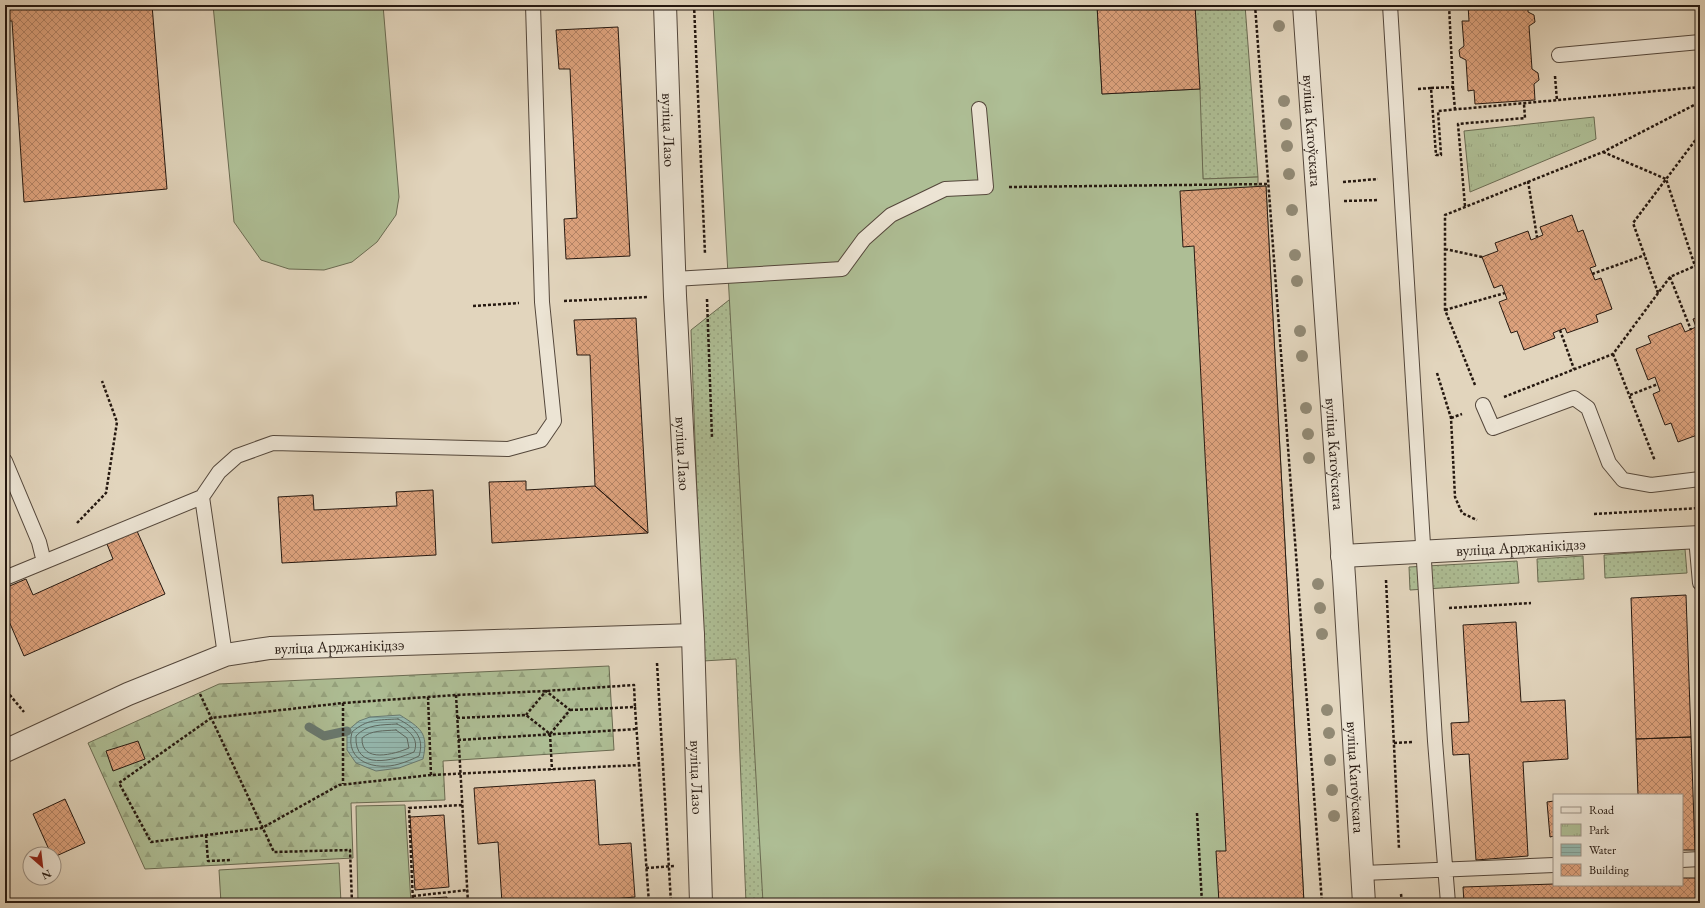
<svg xmlns="http://www.w3.org/2000/svg" width="1705" height="908" viewBox="0 0 1705 908" font-family="'EB Garamond',serif">
<style>
.grass{fill:url(#grass-dots);stroke:#6a6b52}
.forest{fill:url(#forest-firs);stroke:#6a6b52}
.park{fill:url(#park-tufts);stroke:#6a6b52}
.pitch{fill:#aebe95;stroke:#6a6b52}
.water{fill:url(#water-rules);stroke:#687970}
.lines{fill:none;stroke-linecap:round;stroke-linejoin:round}
.shore{stroke:#5d6860;stroke-width:1}
.stream{stroke:#687970;stroke-width:9}
.building{fill:url(#building-cross-hatch);stroke:#251810}
.lane-casing{stroke:#54473b;stroke-width:16}
.street-casing{stroke:#54473b;stroke-width:24}
.path{stroke:#251810;stroke-width:2.5;stroke-dasharray:3 2;stroke-linecap:butt}
.lane{stroke:#ece4d4;stroke-width:14}
.street{stroke:#ece4d4;stroke-width:22}
.tree{fill:#918974}
.labels{text-anchor:middle;stroke-width:4;stroke-linejoin:round;paint-order:stroke}
.street-label{font-size:16px;fill:#251810;stroke:#ece4d4}
</style>
<defs>
<pattern id="grass-dots" width="8" height="8" patternUnits="userSpaceOnUse"><rect width="8" height="8" fill="#aebe95"/><path d="M2 2h.1M6 6h.1" fill="none" stroke="#96a37f" stroke-width="1.8" stroke-linecap="round"/></pattern>
<pattern id="forest-firs" width="22" height="20" patternUnits="userSpaceOnUse"><rect width="22" height="20" fill="#aebe95"/><path d="M5 1l3.5 6h-7zM16 11l3.5 6h-7z" fill="#96a37f"/></pattern>
<pattern id="park-tufts" width="24" height="20" patternUnits="userSpaceOnUse"><rect width="24" height="20" fill="#aebe95"/><path d="M3 7l-1-3M5 7V3M7 7l1-3M15 17l-1-3M17 17v-4M19 17l1-3" fill="none" stroke="#96a37f"/></pattern>
<pattern id="water-rules" width="6" height="5" patternUnits="userSpaceOnUse"><rect width="6" height="5" fill="#95b9b0"/><path d="M0 2.5h6" fill="none" stroke="#809e96"/></pattern>
<pattern id="building-cross-hatch" width="8" height="8" patternUnits="userSpaceOnUse"><rect width="8" height="8" fill="#dea37e"/><path d="M0 0l8 8M0 8l8-8" fill="none" stroke="#b48466"/></pattern>
</defs>
<rect width="100%" height="100%" fill="#e2d5bd"/>
<filter id="stains"><feTurbulence type="fractalNoise" baseFrequency=".005" numOctaves="4"/><feColorMatrix values="0 0 0 0 .2 0 0 0 0 .09 0 0 0 0 .02 0 0 0 .5 -.17"/></filter>
<radialGradient id="worn" r=".72"><stop offset=".6" stop-color="#630" stop-opacity="0"/><stop offset="1" stop-color="#630" stop-opacity=".3"/></radialGradient>
<path class="grass" d="M1195 5H1245L1258 177 1203 179Z
M729 300 921 903H746L736 659 703 661 691 330Z
M1685 549 1687 573 1605 578 1604 555Z
M1583 556 1584 579 1538 582 1537 559Z
M1517 561 1519 583 1410 590 1409 567Z"/>
<path class="forest" d="M609 666 614 750 443 761 445 800 351 803 353 858 145 869 88 743 219 684Z"/>
<path class="park" d="M1594 117 1596 139 1470 192 1464 131Z"/>
<path class="pitch" d="M213 5H383L399 197 396 215 377 242 352 262 324 270 289 269 261 260 234 222Z
M713 5H1097L1102 94 1200 89 1203 179 1258 177V186H1266L1304 903H763Z
M405 805 411 903H358L356 806Z
M339 863 341 903H221L219 870Z"/>
<path class="water" d="M400 715C420 728 429 732 423 759L399 768 376 771 356 763 347 750V731L359 721 370 717Z"/>
<g class="lines">
<path class="shore" d="M398 719C414 727 425 737 419 756 413 759 406 762 399 764 376 771 344 762 352 732 367 719 378 720 398 719Z
M397 724C408 729 420 739 414 752 393 761 354 771 356 736 367 724 382 725 397 724Z
M396 730 407 738 409 748C395 754 361 764 362 738 371 730 384 731 396 730Z"/>
<path class="stream" d="M309 727 324 736 347 731"/>
</g>
<path class="building" d="M5 5H152L167 189 24 202 12 21H5Z
M1097 5H1195L1200 89 1102 94Z
M1468 5H1528V12L1534 15 1535 22 1529 26 1532 69 1538 73 1539 80 1534 84 1535 100 1475 104 1474 90 1468 91 1466 60 1460 57 1459 50 1464 46 1462 21H1469Z
M618 27 630 256 566 259 564 219 577 218 570 69H559L556 30Z
M1266 186 1304 903H1219L1216 851H1226L1194 246 1183 247 1180 191Z
M1572 215 1578 232 1583 230 1596 266 1590 268 1595 280 1601 278 1612 309 1596 315 1598 322 1567 333 1565 328 1553 333 1555 338 1524 350 1517 331 1511 333 1499 302 1507 299 1502 285 1494 288 1482 257 1498 251 1495 243 1528 231 1531 240 1543 235 1540 227Z
M1700 317V434L1678 442 1671 423 1665 425 1653 394 1660 391 1655 377 1648 380 1636 349 1651 343 1648 336 1681 323 1685 332 1696 327 1693 319Z
M636 318 648 533 595 486 590 355H577L574 320Z
M526 481V490L595 486 648 533 492 543 489 482Z
M433 490 436 555 282 563 278 497 313 495 314 510 397 506 396 492Z
M137 531 165 594 24 656 5 612V588L26 579 33 595 113 559 107 544Z
M1686 595 1691 737 1636 739 1631 598Z
M1516 622 1521 702 1565 700 1568 759 1523 762 1528 856 1476 860 1469 754 1453 755 1452 740 1451 723 1469 722 1463 625Z
M1691 737 1695 850H1682V795H1638L1636 739Z
M138 741 145 759 113 771 106 751Z
M595 780 599 845 631 843 635 897 600 900V903H502L498 842 478 844 474 788Z
M65 799 85 843 54 857V854H51L33 814Z
M1554 801V836L1550 837 1547 802Z
M444 815 449 887 415 890 410 817Z
M1682 878H1700V903H1464L1463 887 1554 884V885H1682Z
M447 897V903H417L416 899Z"/>
<g class="lines">
<g class="lane-casing">
<path id="lane" d="M1390 5 1435 741 1448 903
M1559 55 1700 42
M674 279 842 269 864 239 891 215 945 189 986 187 979 109
M1483 405 1493 428 1574 398 1588 408 1609 463 1623 480 1651 485 1700 479
M5 461 39 542 44 562
M202 497 225 655
M1696 538 1700 583
M5 578 202 497 219 472 237 456 273 443 508 449 541 440 554 421 542 302 533 5
M1682 860 1700 859
M1363 873 1554 865"/>
</g>
<g class="street-casing">
<g id="street">
<path id="s1" d="M665 5 675 296 693 635 701 903"/>
<path id="s2" d="M1304 5 1344 577 1364 903"/>
<path id="s3" d="M1342 556 1700 537"/>
<path id="s4" d="M5 751 128 694 225 655 270 648 693 635"/>
</g>
</g>
<path class="path" d="M694 5 705 254
M1255 5 1322 903
M1555 76 1557 101
M1453 87 1455 110
M1431 88 1453 87 1449 5
M1418 89 1431 88 1436 155H1441L1438 111 1700 87
M1603 152 1666 179 1695 266
M1528 181 1537 237
M1343 182 1378 179
M1009 187 1269 184
M1344 201 1379 200
M1465 206 1458 124 1525 118 1524 104
M1445 249 1482 257
M1592 274 1645 255
M1670 277 1691 330
M1658 293 1633 223 1700 134
M707 299 712 438
M564 301 648 297
M473 306 519 303
M1445 310 1505 293
M1560 330 1574 369
M1613 354 1655 461
M1437 373 1451 418 1455 497 1462 513 1477 520
M1475 385 1445 310V215L1603 152 1700 102
M1630 395 1658 384
M1504 397 1613 354 1670 277 1695 266H1700
M1451 418 1462 414
M1594 514 1700 508
M77 523 106 493 117 422 102 381
M1386 580 1399 849
M1449 608 1531 603
M657 663 671 903
M5 686 9 694 24 712
M200 694 274 852 350 850 352 903
M456 695 468 903
M428 697 431 775 639 765 649 903
M343 703V784
M570 710 635 707 639 765
M457 718 526 715 550 734 570 710 546 691 526 715
M550 734 552 770
M458 740 637 729
M1394 743 1413 742
M431 775 339 785 262 828 151 842 119 783 211 718 343 703 456 695 546 691 634 685 635 707
M1197 813 1202 903
M206 835 208 861 232 860
M646 868 674 866
M1401 894 1402 903
M413 896 468 890
M1402 902 1425 901
M413 903 409 808 462 805"/>
<use href="#lane" class="lane"/>
<use href="#street" class="street"/>
</g>
<g class="tree">
<circle cx="1279" cy="26" r="6"/>
<circle cx="1284" cy="101" r="6"/>
<circle cx="1286" cy="124" r="6"/>
<circle cx="1287" cy="146" r="6"/>
<circle cx="1289" cy="174" r="6"/>
<circle cx="1292" cy="210" r="6"/>
<circle cx="1295" cy="255" r="6"/>
<circle cx="1297" cy="281" r="6"/>
<circle cx="1300" cy="331" r="6"/>
<circle cx="1302" cy="356" r="6"/>
<circle cx="1306" cy="408" r="6"/>
<circle cx="1308" cy="434" r="6"/>
<circle cx="1309" cy="458" r="6"/>
<circle cx="1318" cy="584" r="6"/>
<circle cx="1320" cy="608" r="6"/>
<circle cx="1322" cy="634" r="6"/>
<circle cx="1327" cy="710" r="6"/>
<circle cx="1329" cy="733" r="6"/>
<circle cx="1330" cy="760" r="6"/>
<circle cx="1332" cy="790" r="6"/>
<circle cx="1334" cy="816" r="6"/>
</g>
<g class="labels">
<g class="street-label">
<text dy="6" stroke="none"><textPath href="#s1" startOffset="125">вуліца Лазо</textPath></text>
<text dy="6" stroke="none"><textPath href="#s2" startOffset="126">вуліца Катоўскага</textPath></text>
<text dy="6" stroke="none"><textPath href="#s1" startOffset="449">вуліца Лазо</textPath></text>
<text dy="6" stroke="none"><textPath href="#s2" startOffset="450">вуліца Катоўскага</textPath></text>
<text dy="6" stroke="none"><textPath href="#s3" startOffset="179">вуліца Арджанікідзэ</textPath></text>
<text dy="6" stroke="none"><textPath href="#s4" startOffset="355">вуліца Арджанікідзэ</textPath></text>
<text dy="6" stroke="none"><textPath href="#s2" startOffset="774">вуліца Катоўскага</textPath></text>
<text dy="6" stroke="none"><textPath href="#s1" startOffset="773">вуліца Лазо</textPath></text>
</g>
</g>
<rect width="1705" height="908" fill="none" stroke="#e2d5bd" stroke-width="20"/>
<rect x="6" y="6" width="1693" height="896" fill="none" stroke="#251810" stroke-width="2"/>
<rect x="10" y="10" width="1685" height="888" fill="none" stroke="#251810"/>
<rect x="1553" y="794" width="130" height="92" fill="#ece4d4" stroke="#9c9286"/>
<rect x="1561" y="807" width="20" height="6" fill="#ece4d4" stroke="#9c9286"/>
<text x="1589" y="814" font-size="12" fill="#251810">Road</text>
<rect x="1561" y="824" width="20" height="12" fill="url(#park-tufts)" stroke="#9c9286"/>
<text x="1589" y="834" font-size="12" fill="#251810">Park</text>
<rect x="1561" y="844" width="20" height="12" fill="url(#water-rules)" stroke="#9c9286"/>
<text x="1589" y="854" font-size="12" fill="#251810">Water</text>
<rect x="1561" y="864" width="20" height="12" fill="url(#building-cross-hatch)" stroke="#9c9286"/>
<text x="1589" y="874" font-size="12" fill="#251810">Building</text>
<g transform="translate(42 866) rotate(152)"><circle r="19" fill="#ece4d4" stroke="#9c9286"/>
<path d="M0-3L7 15L0 10L-7 15Z" fill="#8f2418"/>
<text y="-6" font-size="11" font-weight="bold" text-anchor="middle" fill="#251810">N</text>
</g>
<rect width="100%" height="100%" filter="url(#stains)"/>
<rect width="100%" height="100%" fill="url(#worn)"/>
</svg>
